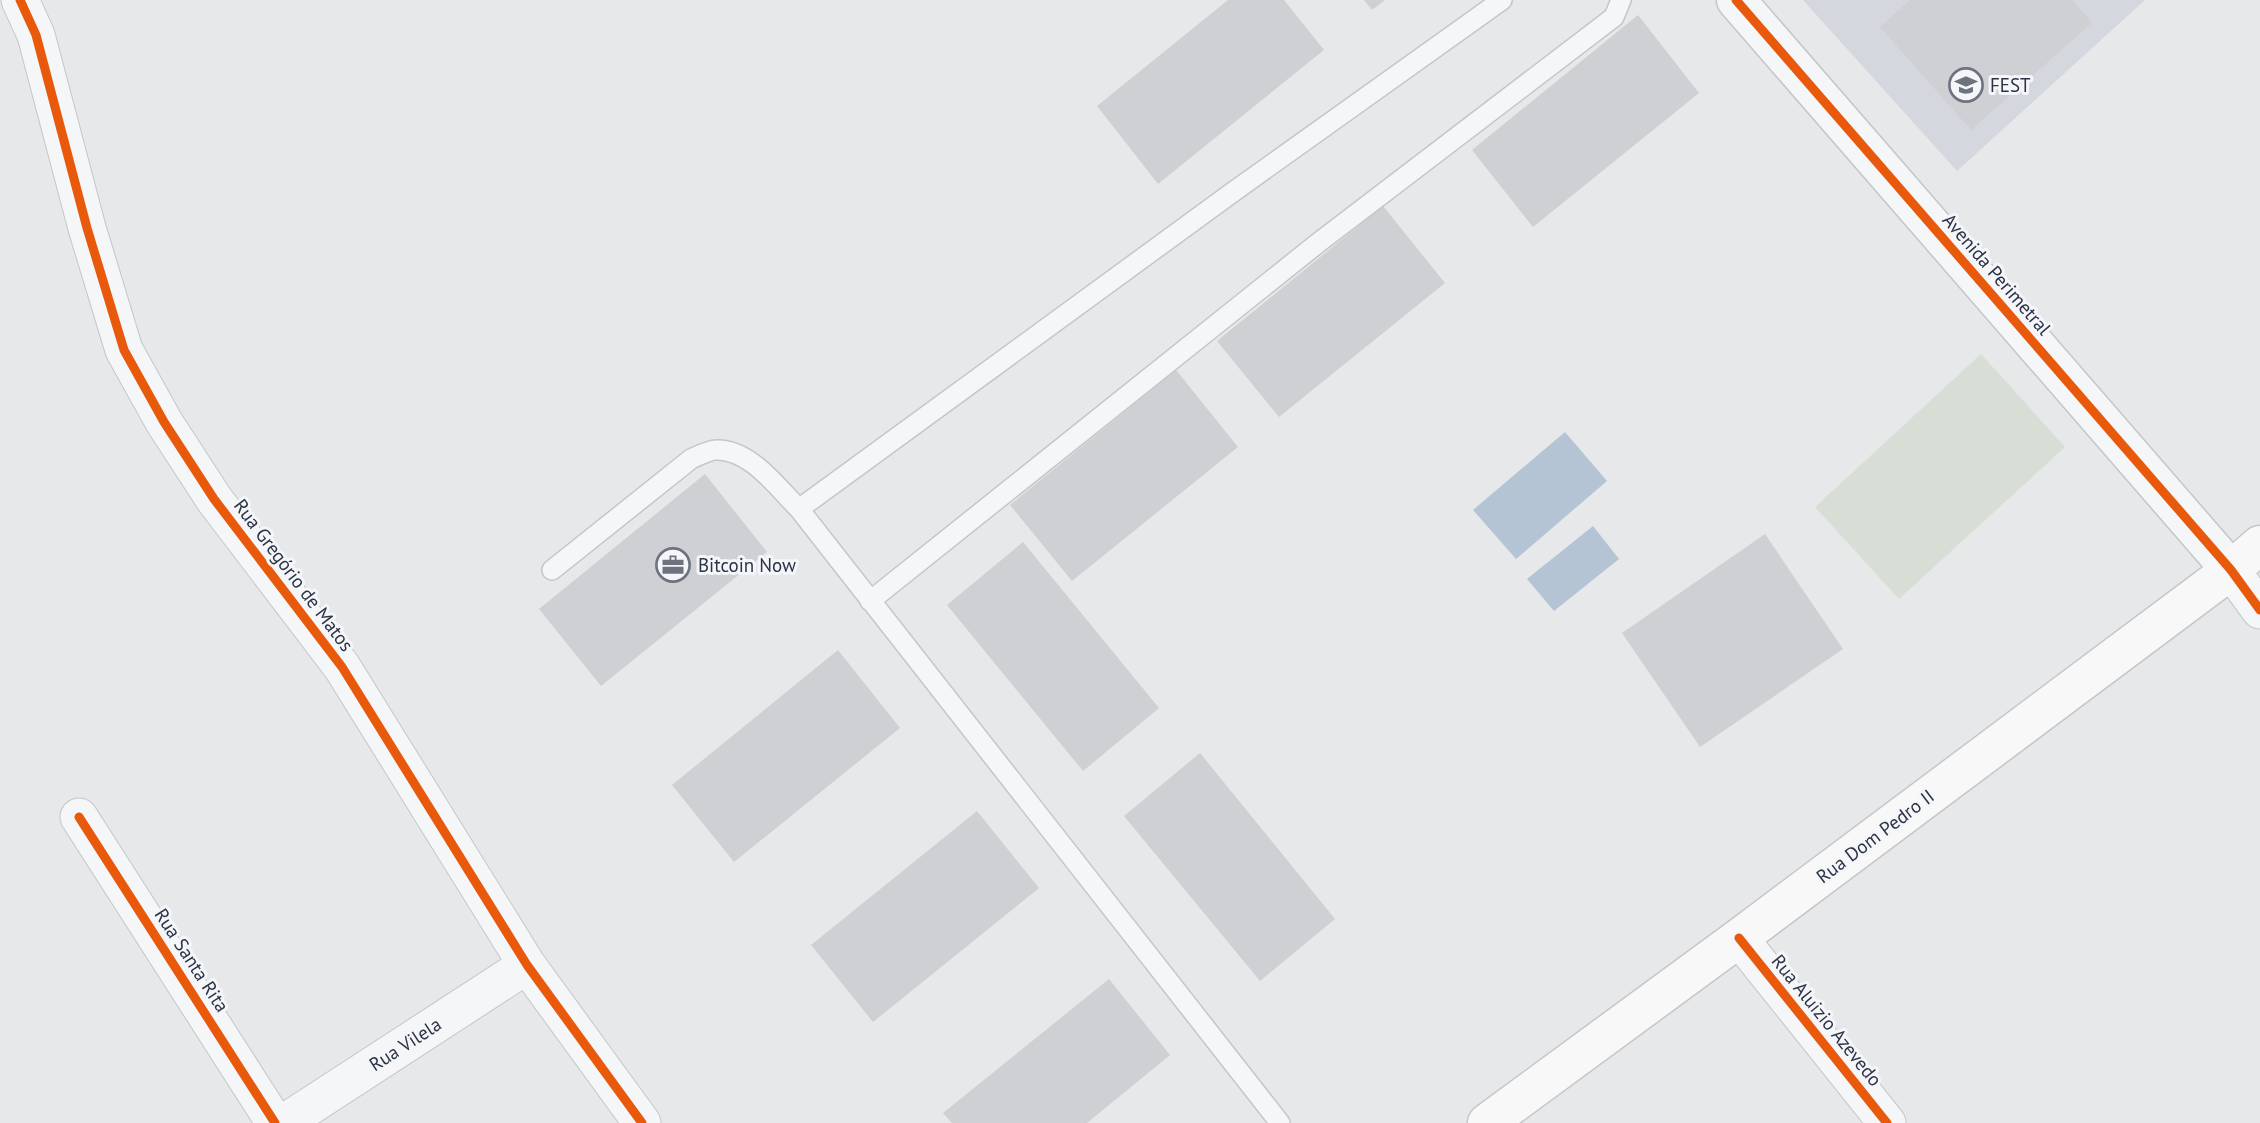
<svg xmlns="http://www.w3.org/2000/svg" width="2260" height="1123" viewBox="0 0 2260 1123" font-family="'PT Sans',sans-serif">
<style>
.built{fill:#d4d7dd}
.green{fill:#d6ded6}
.water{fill:#b4c4d5}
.building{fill:#ced0d3}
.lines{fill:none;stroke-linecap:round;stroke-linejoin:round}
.service-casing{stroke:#c4c6c8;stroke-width:22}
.minor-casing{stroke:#c4c6c8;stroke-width:39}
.tertiary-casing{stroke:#c4c6c8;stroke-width:41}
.secondary-casing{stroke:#c4c6c8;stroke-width:41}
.service{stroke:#f5f6f7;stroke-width:19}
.minor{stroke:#f5f6f7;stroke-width:37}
.tertiary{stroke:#f5f6f7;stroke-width:38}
.secondary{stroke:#f8f8f8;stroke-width:38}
.cycleway-casing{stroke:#f4f6f9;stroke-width:13}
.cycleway{stroke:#e8590c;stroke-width:9}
.labels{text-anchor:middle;stroke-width:6;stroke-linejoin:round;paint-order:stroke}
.poi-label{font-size:19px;fill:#2b3445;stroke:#f4f6f9;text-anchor:start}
.street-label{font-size:19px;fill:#2b3445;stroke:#f4f6f9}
</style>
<rect width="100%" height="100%" fill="#e6e8ea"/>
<path class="built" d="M1803 0H2145L1957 171Z"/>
<path class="green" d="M1981 354 2065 447 1899 599 1815 507Z"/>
<path class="water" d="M1565 432 1607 481 1516 559 1473 510Z
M1593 526 1619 559 1554 611 1527 579Z"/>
<path class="building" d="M1228 0H1284L1324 50 1158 184 1097 106Z
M1364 0H1385L1372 10Z
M1910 0H2072L2092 23 1971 130 1880 27Z
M1638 15 1699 93 1533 227 1472 150Z
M1383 206 1445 283 1279 417 1217 341Z
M1176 370 1238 447 1072 581 1010 505Z
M705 474 767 552 601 686 539 609Z
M1765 534 1843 649 1700 747 1622 633Z
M1023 542 1159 708 1083 771 947 605Z
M838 650 900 728 734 862 672 785Z
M1200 753 1335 919 1260 981 1124 816Z
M977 811 1039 888 873 1022 811 945Z
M1109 979 1170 1055 1087 1123H952L943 1113Z"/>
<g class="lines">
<g class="service-casing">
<path id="service" d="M799 509 1233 192 1502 0
M552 570 691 459C698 456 709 450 716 450 750 449 777 487 799 509L1280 1123
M870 601 1318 243 1614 17 1621 0"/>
</g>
<g class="minor-casing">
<path id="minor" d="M20 0 36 35 87 228 124 350 164 422 214 499 342 667 527 965 642 1123
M2231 570 2260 610
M79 817 275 1123
M1739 938 1887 1123
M284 1123 527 965"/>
</g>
<g class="tertiary-casing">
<path id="tertiary" d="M1736 0 2231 570"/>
</g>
<g class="secondary-casing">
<path id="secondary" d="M1487 1123 1739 938 2231 570 2260 545"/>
</g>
<use href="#service" class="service"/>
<use href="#minor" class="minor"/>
<use href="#tertiary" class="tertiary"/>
<use href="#secondary" class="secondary"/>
<g class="cycleway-casing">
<path id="cycleway" d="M20 0 36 35 87 228 124 350 164 422 214 499 342 667 527 965 642 1123
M1736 0 2231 570 2260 610
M79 817 275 1123
M1739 938 1887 1123"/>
</g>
<use href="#cycleway" class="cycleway"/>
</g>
<defs>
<g id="university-ring" transform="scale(1.75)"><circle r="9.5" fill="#f4f6f9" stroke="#6c737f" stroke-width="1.5"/><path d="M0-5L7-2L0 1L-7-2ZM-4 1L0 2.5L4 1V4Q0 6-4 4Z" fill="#6c737f"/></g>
<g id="office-ring" transform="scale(1.75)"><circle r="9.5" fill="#f4f6f9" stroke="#6c737f" stroke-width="1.5"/><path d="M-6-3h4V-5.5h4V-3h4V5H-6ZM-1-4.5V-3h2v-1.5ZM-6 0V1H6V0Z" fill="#6c737f"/></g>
</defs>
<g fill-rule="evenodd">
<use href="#university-ring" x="1966" y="85"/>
<use href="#office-ring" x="673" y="565"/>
</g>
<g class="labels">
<g class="poi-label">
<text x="1990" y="92">FEST</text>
<text x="698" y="572">Bitcoin Now</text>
</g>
<g class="street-label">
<text transform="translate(1997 274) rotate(49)" y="7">Avenida Perimetral</text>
<text transform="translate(294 575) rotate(53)" y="7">Rua Gregório de Matos</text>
<text transform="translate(1875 836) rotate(-37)" y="7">Rua Dom Pedro II</text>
<text transform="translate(192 960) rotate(57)" y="7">Rua Santa Rita</text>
<text transform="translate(1827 1020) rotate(51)" y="7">Rua Aluizio Azevedo</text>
<text transform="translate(405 1044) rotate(-33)" y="7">Rua Vilela</text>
</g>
</g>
</svg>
